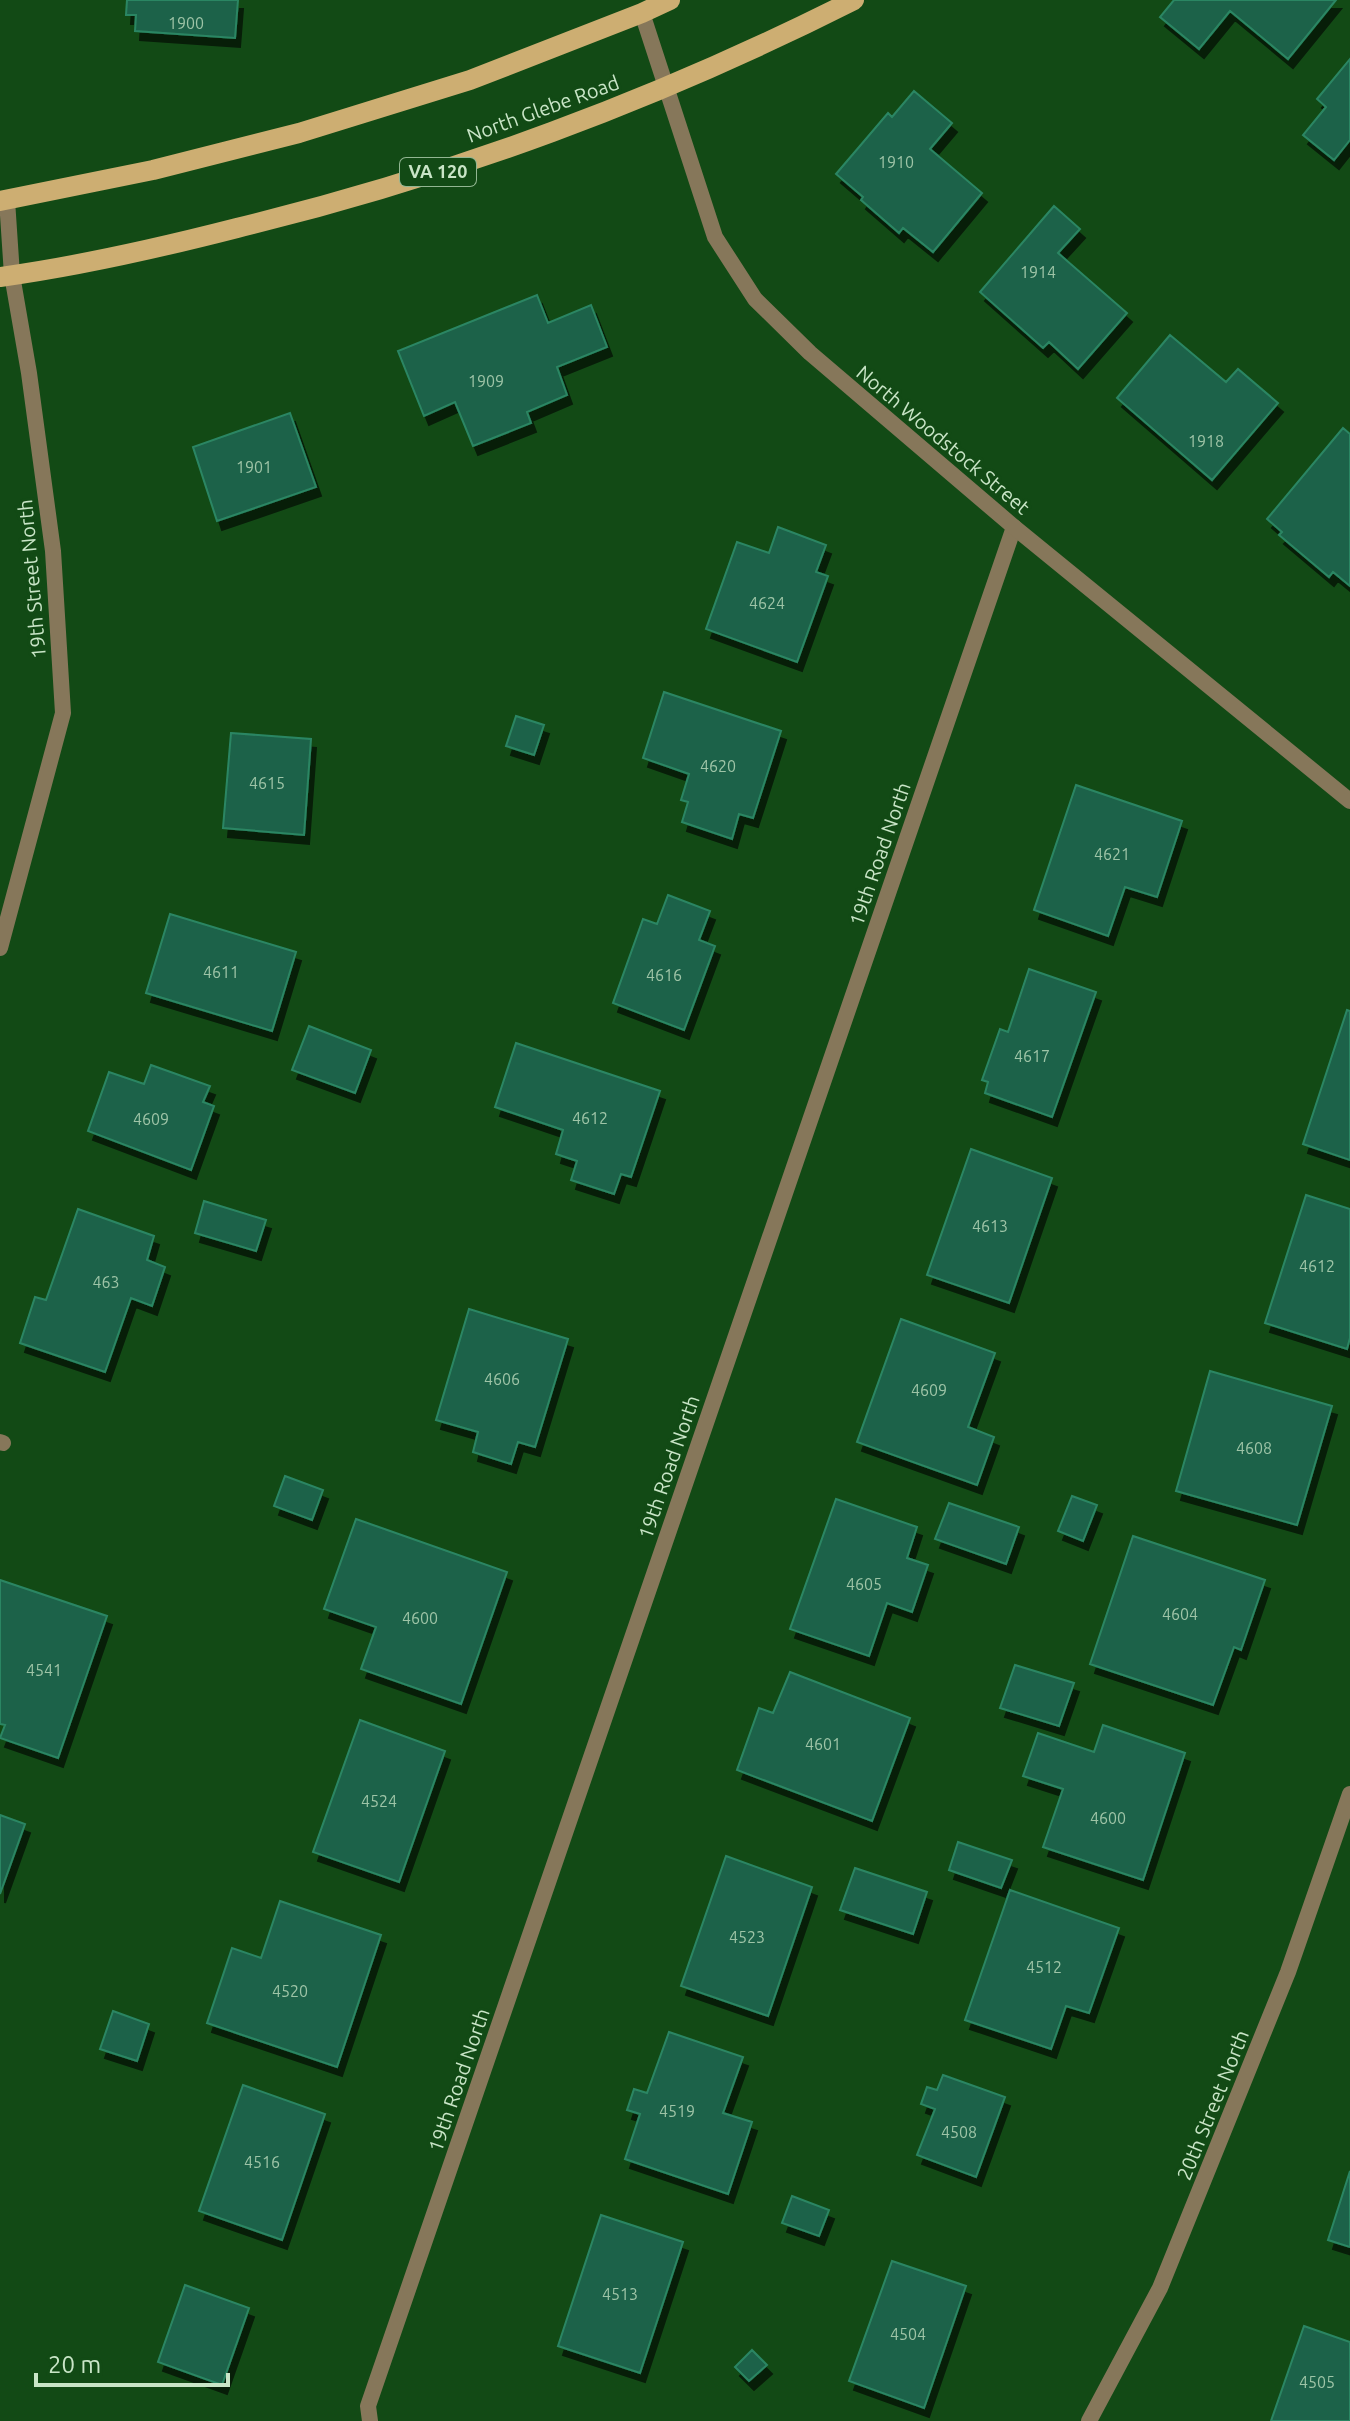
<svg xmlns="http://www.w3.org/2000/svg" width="1350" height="2421" viewBox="0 0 1350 2421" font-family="Ubuntu,sans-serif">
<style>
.building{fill:#1e6248;stroke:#2c8664;stroke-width:2;filter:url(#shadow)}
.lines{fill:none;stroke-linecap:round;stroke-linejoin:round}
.minor{stroke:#86775a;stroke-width:16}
.tertiary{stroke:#86775a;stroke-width:16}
.primary{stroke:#cdae72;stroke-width:20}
.labels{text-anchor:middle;stroke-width:6;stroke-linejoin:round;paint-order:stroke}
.number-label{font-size:16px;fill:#9ec4a7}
.shield{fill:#124a15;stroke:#92b692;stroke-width:2}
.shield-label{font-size:18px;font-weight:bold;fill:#c9e5c7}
.street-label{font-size:20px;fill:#c9e5c7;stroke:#124a15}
</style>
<defs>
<filter id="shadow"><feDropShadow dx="5" dy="9" stdDeviation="0" flood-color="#0009"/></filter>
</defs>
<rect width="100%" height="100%" fill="#124a15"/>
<path class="building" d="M127 0H238L235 38 135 31 136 15H126Z
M1174 0H1336L1288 59 1230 11 1199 49 1160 17Z
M1350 59V140L1334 160 1303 135 1326 107 1317 99Z
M914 91 952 123 930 149 982 193 933 252 903 228 899 233 861 200 863 197 836 174 888 113 892 117Z
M1054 206 1080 229 1058 253 1127 313 1078 369 1049 342 1043 348 980 292Z
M537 295 548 323 591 305 607 347 557 367 567 395 527 412 531 423 473 446 455 402 424 416 398 351Z
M1170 335 1226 382 1238 369 1278 403 1212 480 1117 398Z
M290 413 316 487 217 521 193 447Z
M1343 428 1350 434V586L1333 572 1329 577 1279 535 1282 532 1267 519Z
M778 527 826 545 816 572 828 576 797 662 706 629 737 542 769 553Z
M664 692 781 731 753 818 739 814 732 839 682 822 688 802 681 800 689 774 643 758Z
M516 716 544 725 534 755 506 746Z
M231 733 311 739 304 835 223 828Z
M1076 785 1182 821 1157 897 1125 887 1108 936 1034 910Z
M668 895 710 911 699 940 715 946 684 1030 613 1003 643 919 657 924Z
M170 914 296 952 272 1031 146 993Z
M1029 969 1096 992 1052 1117 985 1093 988 1082 982 1080 1000 1029 1008 1032Z
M1347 1010 1350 1011V1160L1303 1144Z
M309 1026 371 1050 355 1093 292 1070Z
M516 1043 660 1091 631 1177 621 1174 614 1194 571 1180 577 1161 556 1154 563 1130 495 1107Z
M151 1065 210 1086 203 1102 214 1106 191 1170 88 1131 109 1072 144 1084Z
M971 1149 1052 1178 1009 1303 927 1275Z
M1306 1195 1350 1209V1338L1347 1349 1265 1323Z
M204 1201 266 1220 256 1251 195 1233Z
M78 1209 154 1236 147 1260 165 1267 152 1306 131 1298 105 1372 20 1343 35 1297 46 1300Z
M469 1309 568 1339 535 1447 518 1442 511 1464 473 1452 478 1432 436 1420Z
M901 1319 995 1353 968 1427 994 1437 977 1485 857 1442Z
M1210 1371 1332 1406 1297 1525 1176 1491Z
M285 1476 323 1490 312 1520 274 1506Z
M1072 1496 1097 1505 1083 1541 1058 1531Z
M836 1499 917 1527 907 1558 928 1565 912 1612 887 1603 869 1656 790 1629Z
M949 1503 1019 1527 1006 1564 935 1539Z
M356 1519 507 1572 461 1704 361 1669 376 1627 324 1609Z
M1133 1536 1265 1580 1241 1650 1234 1647 1213 1705 1090 1664Z
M0 1580 107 1616 58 1758 0 1738 5 1725 0 1724Z
M1015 1665 1074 1683 1059 1726 1000 1708Z
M790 1672 910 1718 872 1821 737 1770 759 1708 773 1713Z
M360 1720 445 1751 399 1882 313 1852Z
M1103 1725 1185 1753 1143 1880 1043 1847 1063 1789 1023 1776 1038 1733 1094 1752Z
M0 1815 25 1824 0 1894Z
M958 1842 1012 1860 1001 1888 949 1870Z
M726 1856 812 1887 768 2016 681 1986Z
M855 1868 927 1892 913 1934 840 1910Z
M1010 1890 1119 1928 1089 2013 1066 2006 1051 2049 965 2020Z
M280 1901 381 1935 337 2067 207 2023 232 1948 261 1958Z
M113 2011 149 2024 137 2061 100 2049Z
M669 2032 743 2057 723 2113 752 2122 728 2194 625 2159 640 2114 627 2110 634 2089 647 2093Z
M943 2075 1005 2097 976 2177 917 2155 935 2109 921 2104 927 2087 937 2090Z
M243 2085 325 2114 282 2240 199 2211Z
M1350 2171V2247L1328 2240Z
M792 2196 829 2210 819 2236 782 2223Z
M601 2215 683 2242 640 2373 558 2346Z
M892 2261 966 2286 924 2408 849 2381Z
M185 2285 249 2308 222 2385 158 2362Z
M1304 2326 1350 2342V2421H1271Z
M752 2350 767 2365 749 2381 735 2367Z"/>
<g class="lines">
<path class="minor" d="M0 948 63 713 53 551 29 373 12 275 7 200
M0 1442 3 1443
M370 2421 368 2406 1014 527
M1089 2421 1160 2288 1288 1972 1350 1794"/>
<path class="tertiary" d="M642 13 715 237 755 299 810 353 1014 527 1350 801"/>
<path class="primary" d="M0 201 153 170 299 133 470 80 642 13 670 0
M0 277C80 266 159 248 237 228 454 175 654 101 854 0"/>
</g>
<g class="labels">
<g class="number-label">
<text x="186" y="29">1900</text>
<text x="896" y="168">1910</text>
<text x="1038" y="278">1914</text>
<text x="486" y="387">1909</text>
<text x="1206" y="447">1918</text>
<text x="254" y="473">1901</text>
<text x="767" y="609">4624</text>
<text x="718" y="772">4620</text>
<text x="267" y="789">4615</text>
<text x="1112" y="860">4621</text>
<text x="221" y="978">4611</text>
<text x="664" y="981">4616</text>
<text x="1032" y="1062">4617</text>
<text x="590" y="1124">4612</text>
<text x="151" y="1125">4609</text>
<text x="990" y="1232">4613</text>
<text x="1317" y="1272">4612</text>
<text x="106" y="1288">463</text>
<text x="502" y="1385">4606</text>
<text x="929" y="1396">4609</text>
<text x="1254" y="1454">4608</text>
<text x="864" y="1590">4605</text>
<text x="1180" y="1620">4604</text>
<text x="420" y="1624">4600</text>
<text x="44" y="1676">4541</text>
<text x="823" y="1750">4601</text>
<text x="379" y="1807">4524</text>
<text x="1108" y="1824">4600</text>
<text x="747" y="1943">4523</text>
<text x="1044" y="1973">4512</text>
<text x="290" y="1997">4520</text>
<text x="677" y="2117">4519</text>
<text x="959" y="2138">4508</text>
<text x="262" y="2168">4516</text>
<text x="620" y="2300">4513</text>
<text x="908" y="2340">4504</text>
<text x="1317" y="2388">4505</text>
</g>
<rect class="shield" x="400" y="158" width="76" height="28" rx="6"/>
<g class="shield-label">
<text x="438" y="178">VA 120</text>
</g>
<g class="street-label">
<text transform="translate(543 109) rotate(-20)" y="7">North Glebe Road</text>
<text transform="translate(943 440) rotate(40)" y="7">North Woodstock Street</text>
<text transform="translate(32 579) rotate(-95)" y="7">19th Street North</text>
<text transform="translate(880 854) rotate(-71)" y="7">19th Road North</text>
<text transform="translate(669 1467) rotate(-71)" y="7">19th Road North</text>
<text transform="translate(459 2080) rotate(-71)" y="7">19th Road North</text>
<text transform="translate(1213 2105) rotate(-68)" y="7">20th Street North</text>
</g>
</g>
<path d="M36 2373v12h192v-12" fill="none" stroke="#c9e5c7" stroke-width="4"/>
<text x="48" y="2373" font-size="24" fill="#c9e5c7" stroke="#124a15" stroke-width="6" paint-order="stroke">20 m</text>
</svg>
